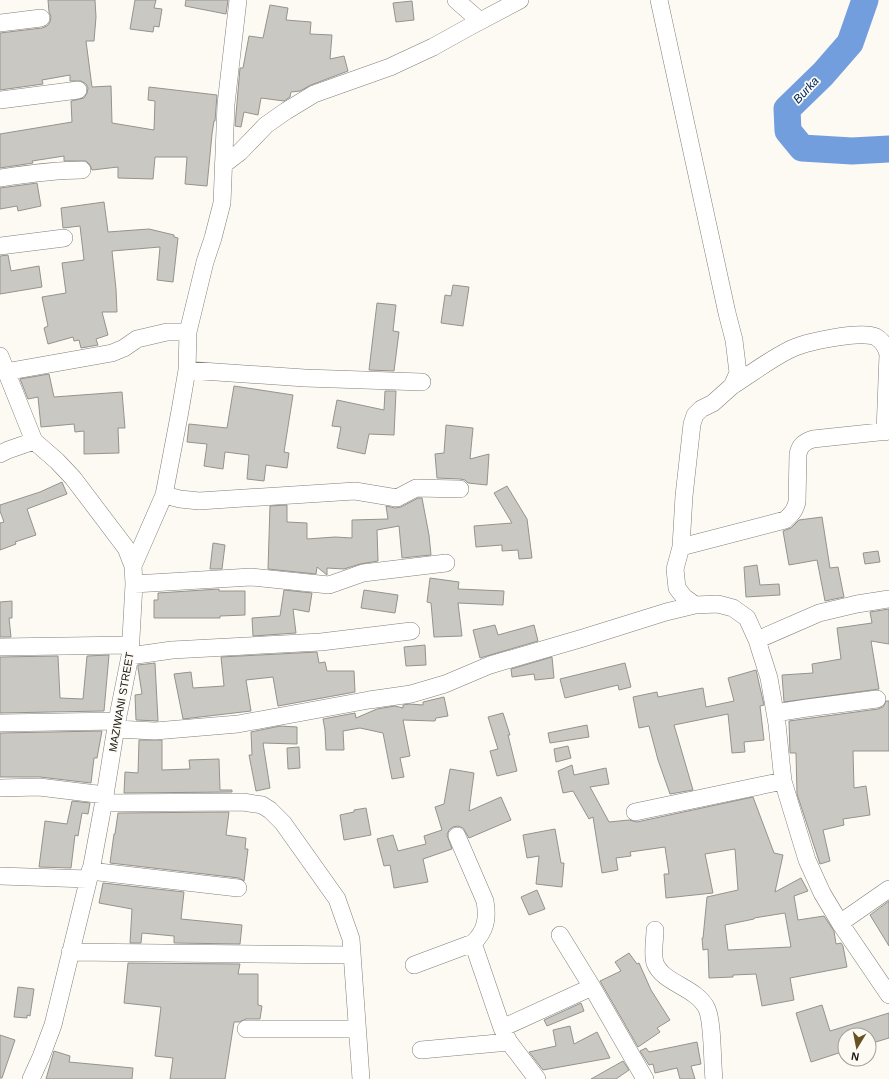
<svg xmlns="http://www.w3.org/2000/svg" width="889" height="1079" viewBox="0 0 889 1079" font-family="Arial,sans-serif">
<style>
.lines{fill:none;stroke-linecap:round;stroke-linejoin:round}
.river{stroke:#739ede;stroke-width:27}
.building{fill:#cac8c2;stroke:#96938e;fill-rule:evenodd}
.street-casing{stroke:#817f7a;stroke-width:18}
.street{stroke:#fff;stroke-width:17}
.labels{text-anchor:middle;stroke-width:3.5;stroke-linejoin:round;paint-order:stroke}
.street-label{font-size:11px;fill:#1a1917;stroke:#fdfaf4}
.water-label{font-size:12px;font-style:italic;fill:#002960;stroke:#fdfaf4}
</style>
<rect width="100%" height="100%" fill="#fdfaf4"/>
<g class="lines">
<path class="river" d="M865 0 850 43 823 74 787 109 788 131 802 148 852 151 889 149"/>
</g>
<path class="building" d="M48 0H95L96 17 94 41H86L92 87 111 86 112 123 154 130 155 101 148 100 149 87 217 95 215 121H214L212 134 207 186 185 184 187 157H155L153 179 118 178V167L92 170 90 165 86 161H64V156L32 161 33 163 0 168V134L72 122 71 101 84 98 87 93 88 88 86 84 81 81H70V75L42 80 43 84 0 90V33L42 28 47 26 50 22 51 17 49 12Z
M135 0H156L154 8 162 9 159 27 154 26 153 32 130 29Z
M186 0H228L226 14 185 6Z
M412 1 414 20 396 22 393 3Z
M270 5 288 8 286 20 311 22 310 34 332 35 330 59 344 56 348 71 311 85 300 91 291 92 290 97 284 101 261 98 258 115 244 112 241 127 235 126 240 68H243L249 36 263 38Z
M37 183 41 206 18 211 17 206 0 209V188Z
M104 202 108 232 149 229 174 235V237L178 238 173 282 157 280 160 247 112 251 116 289 117 312H102L108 335 96 339 98 345 81 348 79 340 74 341 73 337 48 344 44 328 48 326 42 297 66 293 62 263 84 260 80 226 63 228 61 208Z
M8 255 11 271 39 266 42 287 0 294V256Z
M453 285 469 287 463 326 441 323 445 295 451 296Z
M377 303 396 305 393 331 399 332 394 371 369 370Z
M49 374 54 397 122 392 125 428H118L119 453 84 454V431L75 432 74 424 41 427 38 397 28 399 20 379Z
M234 386 293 395 284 452 289 453 287 468 266 465 264 481 247 479 249 455 225 452 223 469 204 466 207 444 187 442 189 424 227 428Z
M385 391H396L394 435 369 434 365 454 337 448 341 427 332 426 337 400 384 410Z
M446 425 473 428 470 459 489 454 487 485 468 483 465 480 460 479 437 478 435 454 444 453Z
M62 482 67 494 27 509 36 535 15 542 16 544 0 550V523L4 522 0 511V505L40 492Z
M507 486 527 519 532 558 519 559 518 550 502 551V545L476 547 474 526 512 523 494 493Z
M418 498H422L429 535 431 555 402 558 399 526 377 530 378 561 360 564 344 569 327 568V575L317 567 316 574 268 569 270 506 287 505V522L307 523V539L335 537 352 538V520L388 519 386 506 395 508 401 507Z
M822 517 830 568 838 567 844 597 825 601 817 560 789 565 783 531 791 528 799 520Z
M213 543 225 545 222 569H210Z
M878 551 880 562 865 564 863 553Z
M757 565 760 585 779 584 780 595 746 597 744 567Z
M430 578 459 582 458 589 504 591 503 605 458 603 462 636 434 637 431 603 427 602Z
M219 589V591H245V615L220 616V618H154V600H158V593Z
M284 590 312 593 309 612 293 609 296 633 253 636 252 618 280 616Z
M364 590 398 595 395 613 361 608Z
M12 601V618H9L11 637H0V602Z
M889 609V644L871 641 879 689 784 702 782 675 813 673 812 664 841 659 837 628 872 623 870 612Z
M495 625 498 635 534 625 538 641 480 658 473 630Z
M425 645 426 665 406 666 404 647Z
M317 652 319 663 325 662 327 671H354L355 692 278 706 273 677 246 680 251 711 183 719 174 674 191 672 193 688 224 686 221 657Z
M109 655 104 711 0 713V657L58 656 60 698 83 699 87 656Z
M552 657 554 678 535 680 534 674 512 677 511 669Z
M155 663 158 721 136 720 135 695 142 694 138 668V665Z
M625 663 631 687 619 690 618 685 565 698 560 679Z
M756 670 764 705 760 706 764 740 744 742 745 752 732 753 728 714 674 725 693 790 670 794 658 760 649 726 639 728 633 697 657 692 658 697 703 688 706 707 734 701 728 678Z
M444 697 448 716 436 718 435 721 403 720 410 756 400 758 404 777 392 779 383 733 360 728 343 731 344 750H326L325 730 323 719 355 713 356 718 377 709 395 706 403 708V705L409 704 423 705V702Z
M886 701H889V751H853L854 788 866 786 870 815 843 819 844 825 823 830 830 861 820 864 797 794 796 753H790L789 721 878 709 883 707Z
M503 713 510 735H508L517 771 497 776 490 751 498 749 488 717Z
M587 725 589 737 550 743 548 733Z
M280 726 297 727V744L263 743 270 788 256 791 249 755H252L251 732Z
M102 731 97 758H94L91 783 40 777H0V733Z
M139 740H162V770L190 769 189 760 219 759 220 790H232V792L124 793 125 772 138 773Z
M568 746 571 758 556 762 554 749Z
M299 747 300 768 288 769 287 748Z
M572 765 574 775 606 768 609 784 590 787 609 822 629 820 637 822 753 797 774 853 783 855 775 892 801 878 808 891 794 896 798 920 824 916 834 931 836 944 841 943 843 946 847 967 790 978 794 1000 762 1006 756 974 733 975V977L709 978 708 949 703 950 702 938H703L707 897 738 890 735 849 705 854 713 893 666 898 664 874H669L665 847 630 852 631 856 616 858 618 870 602 873 593 817 589 819 573 791 563 793 558 771ZM785 913 791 947 728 950 725 925 754 919V918Z
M450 769 474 773 469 811 501 797 511 820 469 838 463 828 458 826 453 827 449 830 447 835 452 849 423 859 428 882 394 888 390 865 384 866 377 839 393 835 398 851 426 844 424 836 442 830 435 807 444 804Z
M72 801 90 803 88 814 82 813 78 836 75 835 71 868 39 867 45 821 67 824Z
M366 808 371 835 344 840 340 815 354 812V810Z
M229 812 226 835 246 838 245 849H248L244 881 239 878 110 863 114 834H115L118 813Z
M555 829 561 863H564L562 887 536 884 539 856 527 858 523 835Z
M103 883 184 892 181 919 242 925 240 944 174 943V936L142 933 141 943H130L132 909 99 903Z
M537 890 545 909 529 915 521 897Z
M889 901V946L870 915Z
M629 953 637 964 639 963 651 990 670 1020 657 1028 660 1032 638 1047 600 981 621 971 615 962Z
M128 963 240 964 238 974H258V1005L262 1006 260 1019H246L239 1022H234L225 1079H170L173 1058 155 1056 161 1007 124 1003Z
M18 987 34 989 30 1016 27 1015V1018L14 1017Z
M581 1003 584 1011 547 1026 544 1020Z
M822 1005 830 1031 889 1013V1038L869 1044V1035H845V1051L811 1062 796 1013Z
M570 1026 574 1044 597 1032 610 1058 543 1070 529 1052 556 1046 553 1030Z
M0 1035 15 1040 2 1078H0Z
M697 1042 701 1064 691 1066 695 1079H680L677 1068 655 1073 653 1064 649 1065 640 1051 646 1048 649 1052Z
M54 1051 70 1056 69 1062 133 1068 132 1079H46Z
M623 1061 629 1070 616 1079H591Z"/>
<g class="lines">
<g class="street-casing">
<path id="street" d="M456 0 480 21
M659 0 727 313 734 340 738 373 732 386 713 403 701 409 695 415 692 424 684 496 681 547 675 569 677 588 684 597 695 605
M0 23 41 18
M0 100 78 90
M223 165 240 152 266 125 286 111 314 94 390 67 433 47 469 27 520 0
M0 178C27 174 54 170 82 170
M0 246 64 238
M0 356 34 441 57 461 73 478 126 548 133 566 134 584 130 656 117 721 105 795 92 865 53 1025 41 1057 31 1079
M187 370 305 378 422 382
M5 372 112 353 124 348 137 339 167 332H188
M732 386C751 374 769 360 789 350 804 342 861 330 876 337 883 341 886 346 888 354L885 432
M0 454 8 450 34 441
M164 495 180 499 199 501 355 491 397 498 416 488 460 489
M681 547 785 520C792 514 795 510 797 502L798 454C800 445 804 442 813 439L889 431
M133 566 164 495 180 411 187 370 188 332 205 262 213 238 222 203 226 104 238 0
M134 584 251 577 329 585 363 573 446 563
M757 640 819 613 857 604 889 599
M0 647 130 645
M130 656 172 650 321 642 411 631
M775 713 807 708 877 699
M0 723 117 721
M116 729 155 731 238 724 369 700 411 694 445 684 490 665 583 638 666 612 695 605 718 604 733 608 747 618 757 640 769 678 777 724 783 781 807 860 822 893 840 923 889 995
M0 788 39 787 105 795
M103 803 243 802 262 805 270 810 283 823 337 899 351 939 361 1079
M635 812 783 781
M90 871 238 888
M0 876 88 879
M840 923 889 889
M655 930C655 940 652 953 655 963 663 984 697 987 707 1009 713 1023 712 1062 714 1079
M560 935 592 987 645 1079
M473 943 502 1028 509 1042 537 1079
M70 952 352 955
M414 965 473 943C486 931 488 918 485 901L457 836
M502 1028 592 987
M246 1029H357
M421 1050 509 1042"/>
</g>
<use href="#street" class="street"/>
</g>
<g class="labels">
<g class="street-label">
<text transform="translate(121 702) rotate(-80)" y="4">MAZIWANI STREET</text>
</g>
<g class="water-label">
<text transform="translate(806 90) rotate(-47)" y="4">Burka</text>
</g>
</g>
<g transform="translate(857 1047) rotate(190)"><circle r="19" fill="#fdfaf4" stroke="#a2a09c"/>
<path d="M0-3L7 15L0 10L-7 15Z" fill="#675322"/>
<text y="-6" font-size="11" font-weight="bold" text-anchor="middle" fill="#1a1917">N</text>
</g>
</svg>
